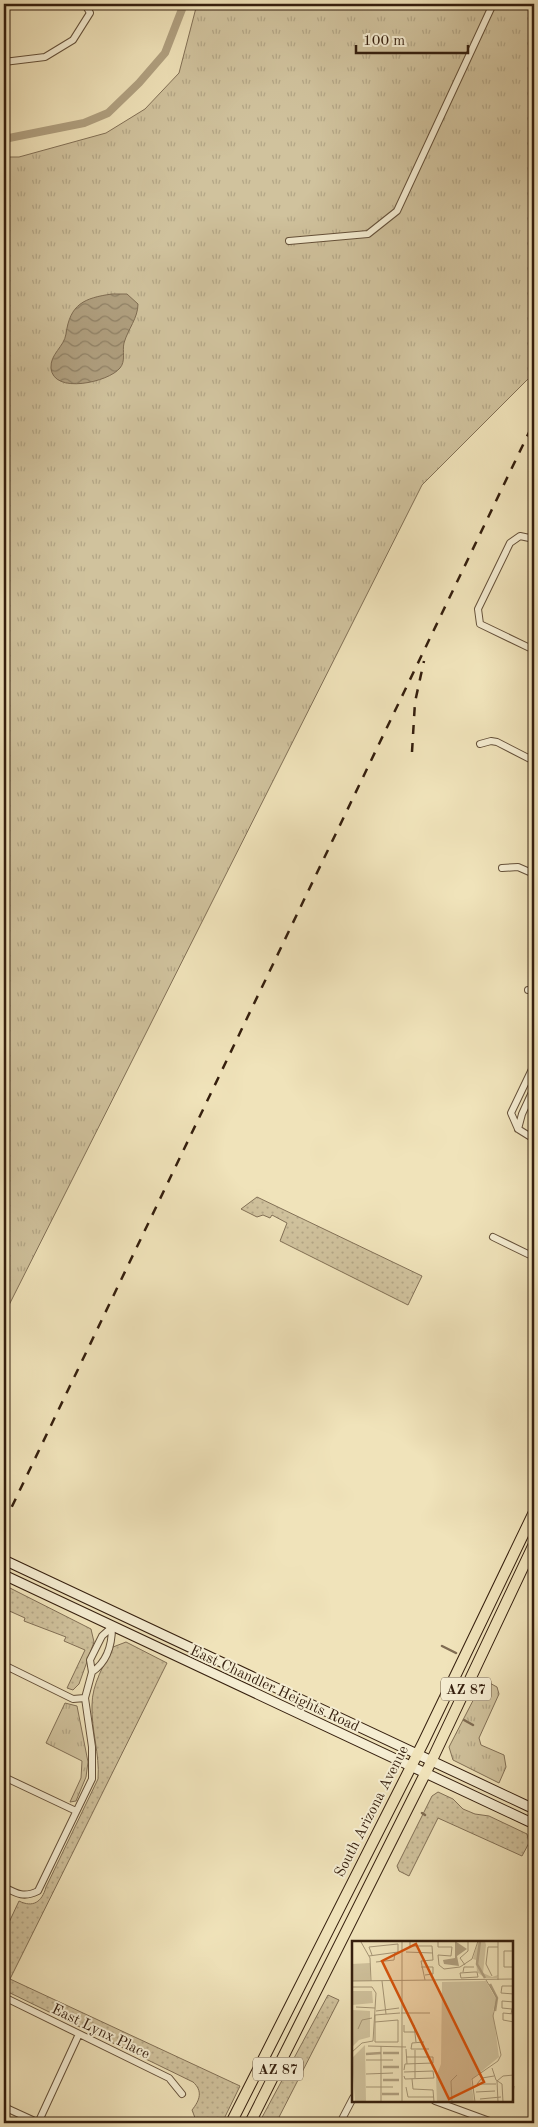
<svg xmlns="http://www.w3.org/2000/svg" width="538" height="2127" viewBox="0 0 538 2127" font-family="'Old Standard TT',serif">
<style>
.grass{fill:url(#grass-tufts);stroke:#827056}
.park{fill:url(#park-dots);stroke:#827056}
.water{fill:url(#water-waves);stroke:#7f6c52}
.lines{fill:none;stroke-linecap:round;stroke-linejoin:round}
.stream{stroke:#7f6c52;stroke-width:2.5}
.canal{stroke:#b0a080;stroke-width:8}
.street-casing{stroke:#645039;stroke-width:8}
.secondary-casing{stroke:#351f0e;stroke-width:11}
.primary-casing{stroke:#351f0e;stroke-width:12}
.street{stroke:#f5edd2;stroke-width:6}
.secondary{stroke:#f5edd2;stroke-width:9}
.primary{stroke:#f0e3ba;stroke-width:10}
.rail{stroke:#351f0e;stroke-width:2.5;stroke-dasharray:9 9;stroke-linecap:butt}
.labels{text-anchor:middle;stroke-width:4;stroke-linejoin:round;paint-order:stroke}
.shield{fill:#f5edd2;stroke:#6f5d49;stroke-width:1}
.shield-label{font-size:14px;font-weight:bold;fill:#351f0e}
.street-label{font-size:15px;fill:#351f0e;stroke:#f5edd2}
.inset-river{fill:none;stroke:#b0a080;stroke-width:2.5}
.inset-road{fill:none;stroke:#a59575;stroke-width:1}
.view{fill:#d6530c;fill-opacity:0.15;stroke:#d6530c;stroke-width:2.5}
.inset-edge{fill:none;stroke:#351f0e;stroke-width:2.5}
</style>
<defs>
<pattern id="grass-tufts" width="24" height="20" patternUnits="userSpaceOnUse" patternTransform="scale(1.25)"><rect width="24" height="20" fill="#d0c29d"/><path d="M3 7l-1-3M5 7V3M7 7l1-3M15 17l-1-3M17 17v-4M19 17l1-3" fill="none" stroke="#b3a686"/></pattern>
<pattern id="park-dots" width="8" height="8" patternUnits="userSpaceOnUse" patternTransform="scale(1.25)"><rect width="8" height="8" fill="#d0c29d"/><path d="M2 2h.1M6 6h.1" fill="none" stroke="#b3a686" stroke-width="1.8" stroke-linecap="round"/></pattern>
<pattern id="water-waves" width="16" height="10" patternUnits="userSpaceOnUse" patternTransform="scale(1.25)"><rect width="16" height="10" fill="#b0a080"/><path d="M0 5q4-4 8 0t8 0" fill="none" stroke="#908267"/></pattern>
</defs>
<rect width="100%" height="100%" fill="#f0e3ba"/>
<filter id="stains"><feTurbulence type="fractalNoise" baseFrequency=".004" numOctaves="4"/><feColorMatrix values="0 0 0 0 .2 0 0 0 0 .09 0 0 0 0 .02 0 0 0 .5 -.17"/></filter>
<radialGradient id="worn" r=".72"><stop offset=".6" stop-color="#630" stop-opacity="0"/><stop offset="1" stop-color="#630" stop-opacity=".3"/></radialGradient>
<path class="grass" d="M197 4H534V373L422 485 4 1315V157H19L106 133 145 109 179 73Z
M486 1681 497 1687 499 1694 479 1738 481 1745 504 1755 506 1767 499 1783 453 1760 449 1747 480 1687Z
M65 1703 77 1706 88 1762 86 1777 76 1801 70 1802 81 1778 82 1761 46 1743Z"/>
<path class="park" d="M257 1197 422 1276 408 1305 280 1241 287 1223 272 1215 270 1218 263 1215 257 1217 241 1209Z
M4 1585 91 1629 94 1642 79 1684 73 1690 67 1688 85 1650 64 1641 66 1637 24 1621 25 1618 5 1609 4 1611Z
M126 1642 167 1663 10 1979 240 2086 222 2123H197L192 2110C200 2100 203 2091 193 2082L4 1990V1933L19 1901C33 1908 42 1902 46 1887L98 1779C100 1754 91 1730 92 1705 92 1684 104 1665 113 1647Z
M438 1792 453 1799 463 1809 475 1814 489 1816 527 1834 529 1843 522 1856 438 1818 409 1876 399 1871 397 1866 432 1796Z
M328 1995 339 2000 276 2123H259Z"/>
<path class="water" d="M112 294H127L138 304C138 318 128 329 124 343 122 351 126 361 120 368 109 382 53 395 51 368 50 354 64 347 66 334 70 304 84 298 112 294Z"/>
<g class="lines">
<path class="stream" d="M442 1646 456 1653
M464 1720 473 1725
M422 1813 425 1815"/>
<path class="canal" d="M4 139 84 123 108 113 139 83 165 53 184 4"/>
<g class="street-casing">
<path id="street" d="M4 62 45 57 73 40 90 13 85 4
M289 241 368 234 397 211 493 4
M534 539 520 536 510 543 478 609 480 624 534 650
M480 744 491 741 497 742 534 761
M502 868 518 867 534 874
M528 990H534
M534 1065 511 1113 518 1129 534 1139
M518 1129 522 1114 534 1088
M493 1237 534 1257
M4 1665 73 1699 85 1698
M92 1672C107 1662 112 1644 112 1627
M4 1777 76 1811
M4 1887C17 1894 24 1898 38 1891L92 1779V1747L85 1698 92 1672 90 1660 102 1636 112 1627
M4 1997 169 2078 182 2094
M435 2101 495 2123
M4 2107 39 2123
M38 2123 79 2034
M340 2123 353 2098"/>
</g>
<g class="secondary-casing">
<path id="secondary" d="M4 1560 534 1809
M4 1575 534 1824"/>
</g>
<g class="primary-casing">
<path id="primary" d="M231 2123 423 1743 534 1512
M250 2123 431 1762 534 1544"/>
</g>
<use href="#street" class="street"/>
<use href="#secondary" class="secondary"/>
<use href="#primary" class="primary"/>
<path class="rail" d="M412 752 415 702 424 661
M4 1523 534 422"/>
</g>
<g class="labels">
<g class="shield">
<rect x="441" y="1677.5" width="50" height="23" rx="4"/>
<rect x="253" y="2057.5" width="50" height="23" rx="4"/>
</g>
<g class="shield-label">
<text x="466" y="1694">AZ 87</text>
<text x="278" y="2074">AZ 87</text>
</g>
<g class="street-label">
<text transform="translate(275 1688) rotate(25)" y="5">East Chandler Heights Road</text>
<text transform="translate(371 1811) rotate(-63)" y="5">South Arizona Avenue</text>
<text transform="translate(101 2031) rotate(26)" y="5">East Lynx Place</text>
</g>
</g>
<g transform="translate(352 1941)">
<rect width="161" height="161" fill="#f0e3ba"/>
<path d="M134 40 144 58 141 71 147 116 119 139 122 161H85L84 136 89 123 90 41ZM0 50H20L21 62 0 64ZM0 69 18 70V96L7 99 0 106ZM13 104 14 161H3L0 117Z" fill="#d0c29d"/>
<path d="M18 22V40H0V23Z" fill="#d0c29d"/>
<path d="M126 0H133L134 4 131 32 140 36 146 34 145 37H133L125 31 124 19 121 18Z" fill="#d0c29d"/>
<path d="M103 0 115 8 105 15 107 25 92 23 91 19 103 17Z" fill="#b0a080"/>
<path class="inset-river" d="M128 0 125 23 133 37M138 43 145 57 143 70M31 112H47M14 113 29 112M31 126H47M31 139H47M30 153H47"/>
<path class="inset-road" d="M50 0V161M58 0V5H80L81 19 69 20 73 39M86 0V6H100L99 15 86 14 87 24 92 28 108 26 120 18 126 0M146 0V39M9 1 18 17 19 40M162 10H152V26H162M54 11 81 12M17 15 46 11V3L17 6 20 14M24 21 42 19 43 11M113 24 108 17 116 10V1M69 26H81V33L73 34M111 31 112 26H122M122 31H125L126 36 109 37 108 32ZM140 35 134 23 136 6H146M0 40 162 38M30 40 34 73M162 45H150L149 52 162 53M0 46H20L24 52 21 100 10 102 0 111M4 66 23 67M24 70 47 67M49 72H78M159 73 160 68 150 67V60L162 61M162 73 151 72V79L162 81M23 81 46 79V101H23V74L48 72M52 84V91H63M62 84 64 101M6 88 10 79 20 77M72 101 60 102 59 108H77M16 105 54 106M54 108 55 123M63 109V137M14 119H41M140 127 144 139 150 143M52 129 53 123 81 122V116H55M14 133 41 132M52 135 53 138 82 137 81 130 52 131M60 138 61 148 81 149 82 161M125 143 130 137 142 135M125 143H144M150 143 151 161H160L162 145M14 146H41M54 146 56 156H82M124 151 143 150M128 158 149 156M29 161V105M100 161 99 140 105 134M123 161 120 138 146 120 149 114 141 75 145 57 134 39M146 161 145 140 151 135 162 134"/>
<path class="view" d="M64 3 132 141 97 158 30 20Z"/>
<rect width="161" height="161" class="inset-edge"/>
</g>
<rect width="538" height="2127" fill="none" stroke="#f0e3ba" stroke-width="20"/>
<rect x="5" y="5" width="528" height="2117" fill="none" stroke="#351f0e" stroke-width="2.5"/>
<rect x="10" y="10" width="518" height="2107" fill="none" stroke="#351f0e"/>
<path d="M356 45v8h112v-8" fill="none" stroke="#351f0e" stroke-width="2.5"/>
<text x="363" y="45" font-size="15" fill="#351f0e" stroke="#f5edd2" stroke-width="4" paint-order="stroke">100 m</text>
<rect width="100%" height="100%" filter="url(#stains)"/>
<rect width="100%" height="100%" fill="url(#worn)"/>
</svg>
